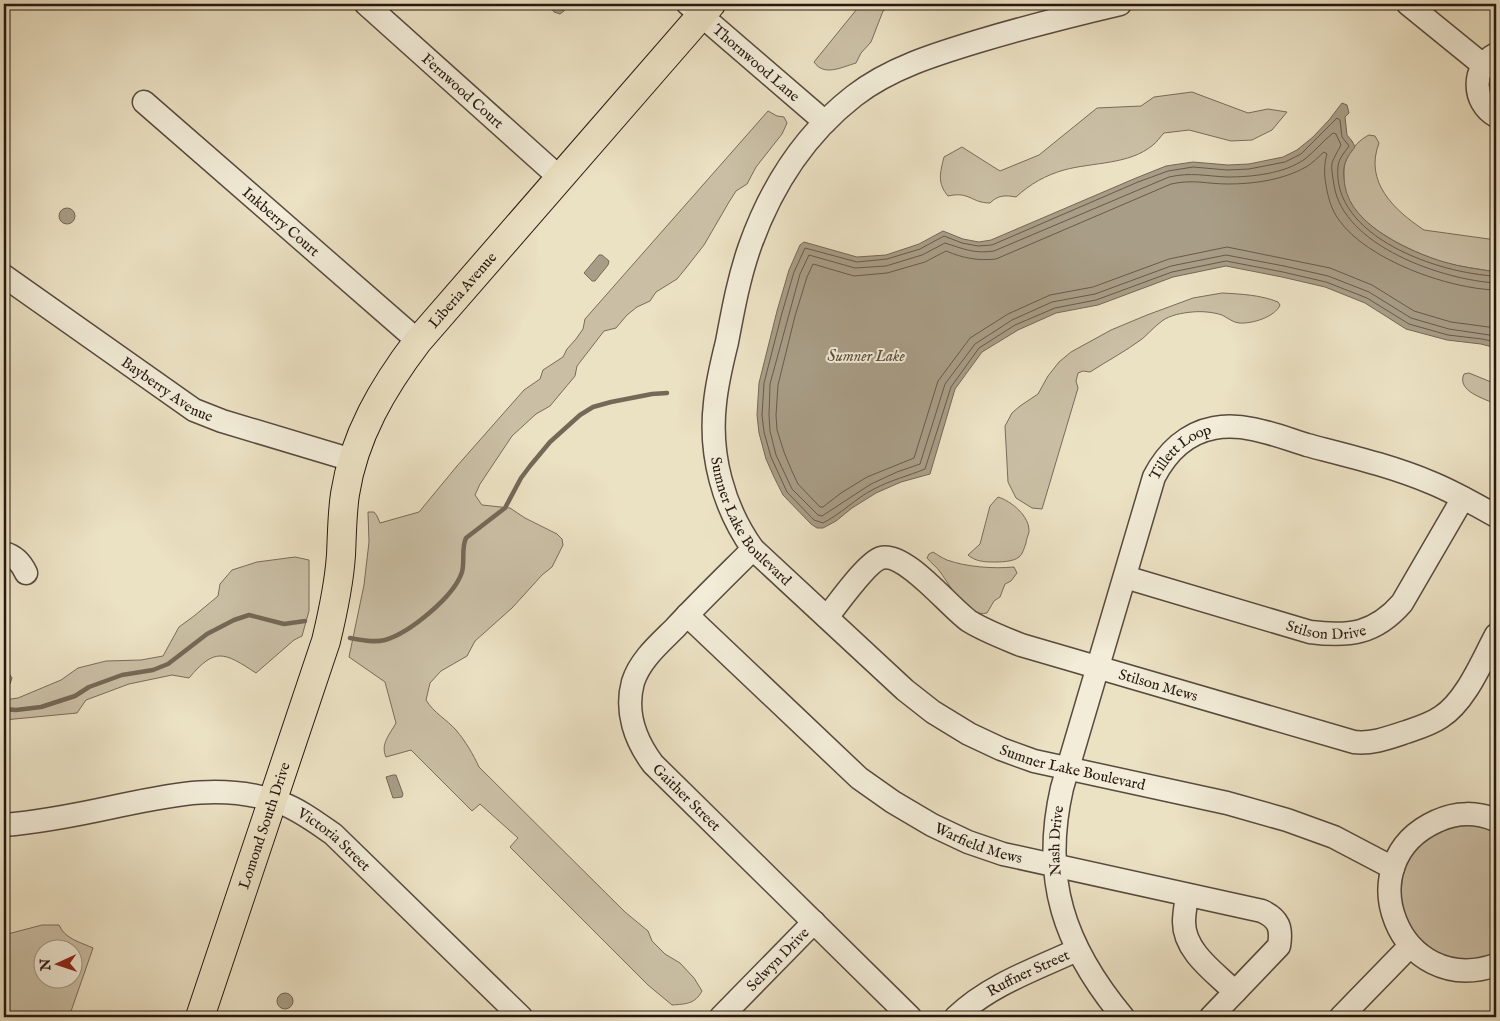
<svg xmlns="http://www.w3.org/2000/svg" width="1500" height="1021" viewBox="0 0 1500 1021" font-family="'IM FELL English',serif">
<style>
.green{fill:#cabfa5;stroke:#786c5b;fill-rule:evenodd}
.water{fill:#a89d86;stroke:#746857}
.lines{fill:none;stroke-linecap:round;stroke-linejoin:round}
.shore{stroke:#685a4c;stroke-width:1}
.stream{stroke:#746857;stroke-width:4.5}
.minor-casing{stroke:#584a3e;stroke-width:25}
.major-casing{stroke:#271811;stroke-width:30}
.minor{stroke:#f2ecd8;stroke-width:22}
.major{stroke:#ebe1c3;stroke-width:28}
.labels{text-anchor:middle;stroke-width:4;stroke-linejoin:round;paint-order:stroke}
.street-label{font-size:15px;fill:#271811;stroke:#f2ecd8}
.water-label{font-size:16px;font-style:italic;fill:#5b4d40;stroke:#f2ecd8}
</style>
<rect width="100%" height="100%" fill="#ebe1c3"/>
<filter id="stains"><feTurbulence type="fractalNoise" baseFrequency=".004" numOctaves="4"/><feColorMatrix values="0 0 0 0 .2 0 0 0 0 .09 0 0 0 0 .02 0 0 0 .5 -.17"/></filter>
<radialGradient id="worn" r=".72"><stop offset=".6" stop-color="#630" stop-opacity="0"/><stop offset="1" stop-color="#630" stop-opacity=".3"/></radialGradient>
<path class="green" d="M861 4H901L899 6H891L883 11 871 42 861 53 856 63C842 67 824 77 814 62Z
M1192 92 1248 113 1268 109 1287 112 1272 130 1252 140 1231 141 1189 130 1164 133C1160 137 1157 142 1153 145 1129 165 1093 162 1064 170 1046 175 1030 184 1016 197 1005 195 998 195 990 203 971 203 970 191 948 196 937 183 940 173 944 157L962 147 1000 171 1039 155 1097 108 1141 106 1154 97Z
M768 111 777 116 784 117 787 123 782 134 756 167 747 184 736 191 729 202 704 245 686 268 677 279 656 292 650 301 637 307 627 315 616 328 604 331 577 366 575 376 550 406 536 414 512 436 480 484 475 495 482 505 510 508 525 518 557 534 562 539 563 545 552 567 542 575 512 608 475 641 467 656 441 671 430 683 426 700C434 713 446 719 456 730 466 742 473 754 479 767L625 912 648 931 652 941 665 954 680 963 694 978 702 991C695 1004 686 1004 672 1005L648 985 510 847 518 838 480 804 472 811 411 750 386 757C380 744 390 734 396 723L385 682 349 657 364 585 369 542 368 512H374L377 516 380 523 419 512 457 466 524 390 540 379 543 370 563 357 567 349 576 339 583 329 585 319Z
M1369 135 1375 136 1379 143C1364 182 1394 210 1424 230L1496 240V272C1479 269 1460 267 1443 262 1412 252 1356 227 1346 193 1344 187 1344 180 1344 174 1343 158 1355 142 1369 135Z
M1222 293C1241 294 1261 295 1278 302L1280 305C1275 317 1252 324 1239 323 1232 322 1228 318 1222 315 1213 312 1201 311 1192 312 1182 313 1170 315 1162 321 1155 326 1149 333 1142 339 1126 351 1107 361 1090 372L1083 371 1078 373 1076 381 1078 388 1042 509 1032 508 1016 498 1008 482 1005 426 1012 413 1020 406 1038 394 1048 376 1059 362 1071 352 1111 330 1147 315 1193 298Z
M1469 373 1496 384V404C1485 399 1456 391 1464 374Z
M998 497C1011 501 1030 516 1029 532 1028 536 1026 540 1026 543 1024 548 1023 554 1019 557 1013 562 1000 562 993 562 983 562 975 561 968 555L980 544 990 506Z
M933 552C938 555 942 558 947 560 966 567 994 569 1014 567L1017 573 1011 581 1005 584 1000 597 994 601 987 613C968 618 950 586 941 573 937 567 931 563 927 558L929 554Z
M295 557 309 560V611L302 636 294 640 256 673C224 652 215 647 189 678L172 675 129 684 86 700 77 713 4 720V700L18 698 61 680 78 668 106 661 141 660 163 656 179 627 194 616 218 596 220 584 232 570 257 562Z
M1474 825 1496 832V955L1475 962 1435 954 1411 933 1400 903 1403 870 1416 848 1436 833 1459 826Z
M42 925H59C65 939 80 942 93 948L69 1017H12L4 1010V935ZM72 948V978H42V948Z"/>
<path class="water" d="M548 4H564V11L560 14 554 12Z
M1342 103 1347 105 1349 113 1345 117 1347 135 1352 141 1355 147C1343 162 1342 168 1345 186 1351 225 1410 252 1444 262 1460 267 1479 269 1496 272V348L1481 344 1447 340 1406 329 1365 303 1325 287 1282 277 1226 266 1173 277 1098 305 1056 313 1018 330 982 352 955 389 930 474 901 482 876 493 852 508 836 521 823 528H817L811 524 783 495 774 477 766 459 759 433 757 415 759 383 777 311 789 270 800 245 804 242 857 257 886 255 919 244 943 231 963 239 979 242 991 240 1136 178 1166 166 1193 162 1228 165 1249 164 1283 157 1297 150 1313 137 1329 120Z
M59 216a8 8 0 1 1 16 0a8 8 0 1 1-16 0Z
M599 255H602L609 261 608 265 595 281H592L584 273Z
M4 671 8 672 12 678 10 684 4 688Z
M393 775H396L403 794 402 797 393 798 386 777Z
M277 1001a8 8 0 1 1 16 0a8 8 0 1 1-16 0Z"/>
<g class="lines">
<path class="shore" d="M1496 276C1440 274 1331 237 1338 166 1339 158 1345 152 1349 146L1342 137 1340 120 1337 118 1301 154 1285 162 1249 169 1227 170 1193 167 1168 171 1138 182 992 245 978 246 962 243 944 236 920 249 887 259 857 262 805 248 794 272 782 313 764 383 762 415 764 432 771 457 787 492 814 520 823 523C841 514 856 498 874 489 891 480 908 476 925 469L951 387 979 348 1015 325 1055 308 1096 300 1172 272 1226 261 1283 272 1326 282 1367 298 1409 324 1448 335 1482 339 1496 342
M1496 283C1443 280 1343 246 1334 185 1333 178 1331 169 1332 163 1334 157 1338 151 1341 145L1336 134 1333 133C1323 141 1315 151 1305 159 1284 174 1251 177 1227 177 1205 176 1192 172 1169 177L994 251C974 254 964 249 945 243L922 255 886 266 855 268 809 255 800 274 770 384 769 415 770 431 776 455 792 489 818 515 822 516 871 484 897 472 920 464 945 384 975 344 1012 320 1052 302 1095 294 1171 266 1226 255 1284 266 1328 276 1369 292 1411 318 1449 329 1496 336
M1496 290C1449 289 1367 260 1339 220 1331 209 1328 197 1326 185 1324 174 1324 164 1327 154L1324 152C1318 157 1313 163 1306 167 1283 180 1254 184 1228 184 1206 184 1194 179 1171 184L996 259C977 261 963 258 946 251L925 262 887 273 854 276 813 264 807 277 795 316 778 385 776 415 777 430 784 452 791 469 798 484 820 507H823L841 493 867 477 914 458 938 381 970 338 1008 314 1050 295 1093 287 1169 259 1227 247 1286 259 1330 268 1372 285 1414 311 1451 322 1496 328"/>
<path class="stream" d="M350 638C361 640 374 643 385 640 409 633 454 597 462 572 465 561 461 549 466 538L505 508 521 478 530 466 550 442 580 415 593 407 611 402 652 394 667 393
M4 709 16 710 41 707 75 696 89 687 122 675 153 670 168 664 207 634 234 620 249 615 284 624 305 621"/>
<g class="minor-casing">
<g id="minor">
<path id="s1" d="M366 4 560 178"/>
<path id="s2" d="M688 4 825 122"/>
<path id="s3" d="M1120 4C1073 15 1026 27 979 41 936 54 890 68 854 96 804 135 771 187 750 246 739 277 733 310 727 342 722 362 717 383 715 403 709 454 723 507 753 549L905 690 933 712 969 734 1001 749 1034 761 1227 803 1287 820 1334 837 1393 868"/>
<path d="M1408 4 1483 65"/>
<path d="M1496 54C1471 67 1472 103 1496 116"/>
<path id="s4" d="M144 102 418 341"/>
<path id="s5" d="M4 276 194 410 222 421 352 460"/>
<path id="s6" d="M753 549C727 575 700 601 675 628 659 644 640 660 633 682 625 711 635 740 653 764L910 1017"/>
<path d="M4 553C15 556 21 562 26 573"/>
<path id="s7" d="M1125 577 1310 632C1349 637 1375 634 1402 603L1463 498"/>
<path id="s8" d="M687 615 859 778 893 802 932 825 968 842 1003 854 1262 911C1279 919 1282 928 1279 946L1211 1017"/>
<path id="s9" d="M827 617C837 605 867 562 881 558 905 551 949 607 969 621 985 631 1004 638 1021 645L1354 742C1372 744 1388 738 1406 732 1418 728 1431 724 1441 717 1466 701 1482 661 1496 635"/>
<path d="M1496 820C1477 812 1456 812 1437 821 1345 862 1399 999 1496 965"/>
<path id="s10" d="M4 825C41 822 76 815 113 807 169 795 224 782 281 803 300 810 317 823 333 834L521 1017"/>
<path d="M1187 895C1186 904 1184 913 1184 922 1184 952 1216 973 1235 992"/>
<path id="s11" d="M721 1017 814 922"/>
<path id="s12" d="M956 1017C989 985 1036 969 1077 950"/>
<path id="s13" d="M1123 1017C1064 946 1041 879 1062 788L1154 477C1167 452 1187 433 1214 428 1245 422 1278 436 1307 445 1349 456 1392 466 1432 483 1454 492 1475 504 1496 516"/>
<path d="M1341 1017 1410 946"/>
</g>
</g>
<g class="major-casing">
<g id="major">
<path id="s14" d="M200 1017 326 641C333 612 339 585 341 555 342 535 342 514 345 494 354 436 383 387 418 341L711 4"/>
</g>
</g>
<use href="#minor" class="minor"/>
<use href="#major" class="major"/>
</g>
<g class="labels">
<g class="street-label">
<text dy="5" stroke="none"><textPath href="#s2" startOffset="90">Thornwood Lane</textPath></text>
<text dy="5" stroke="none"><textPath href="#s1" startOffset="130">Fernwood Court</textPath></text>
<text dy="5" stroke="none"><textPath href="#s4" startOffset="182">Inkberry Court</textPath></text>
<text dy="5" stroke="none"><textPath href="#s14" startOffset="784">Liberia Avenue</textPath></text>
<text dy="5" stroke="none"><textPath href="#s5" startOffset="199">Bayberry Avenue</textPath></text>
<text dy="5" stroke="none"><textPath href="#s13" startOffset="609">Tillett Loop</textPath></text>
<text dy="5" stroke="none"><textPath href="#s3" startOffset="758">Sumner Lake Boulevard</textPath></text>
<text dy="5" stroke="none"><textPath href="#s7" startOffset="209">Stilson Drive</textPath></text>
<text dy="5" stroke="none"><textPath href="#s9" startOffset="392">Stilson Mews</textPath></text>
<text dy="5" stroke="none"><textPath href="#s3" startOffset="1178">Sumner Lake Boulevard</textPath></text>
<text dy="5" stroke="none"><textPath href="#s6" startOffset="315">Gaither Street</textPath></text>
<text dy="5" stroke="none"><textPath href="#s14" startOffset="202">Lomond South Drive</textPath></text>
<text dy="5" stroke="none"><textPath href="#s10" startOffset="346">Victoria Street</textPath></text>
<text dy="5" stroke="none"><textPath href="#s13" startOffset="194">Nash Drive</textPath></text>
<text dy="5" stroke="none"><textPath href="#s8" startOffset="374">Warfield Mews</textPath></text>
<text dy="5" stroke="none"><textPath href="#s11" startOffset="81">Selwyn Drive</textPath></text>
<text dy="5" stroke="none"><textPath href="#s12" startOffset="85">Ruffner Street</textPath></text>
</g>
<g class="water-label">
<text x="866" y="361">Sumner Lake</text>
</g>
</g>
<rect width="1500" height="1021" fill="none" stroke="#ebe1c3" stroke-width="20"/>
<rect x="5" y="5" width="1490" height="1011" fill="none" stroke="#271811" stroke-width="2.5"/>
<rect x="10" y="10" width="1480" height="1001" fill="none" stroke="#271811"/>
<g transform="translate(58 964) rotate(267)"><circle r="24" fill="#f2ecd8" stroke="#a19788"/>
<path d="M0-4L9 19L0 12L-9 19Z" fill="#8f2418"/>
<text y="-8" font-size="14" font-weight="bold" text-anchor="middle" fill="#271811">N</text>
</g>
<rect width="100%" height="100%" filter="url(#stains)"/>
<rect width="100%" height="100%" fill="url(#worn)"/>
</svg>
